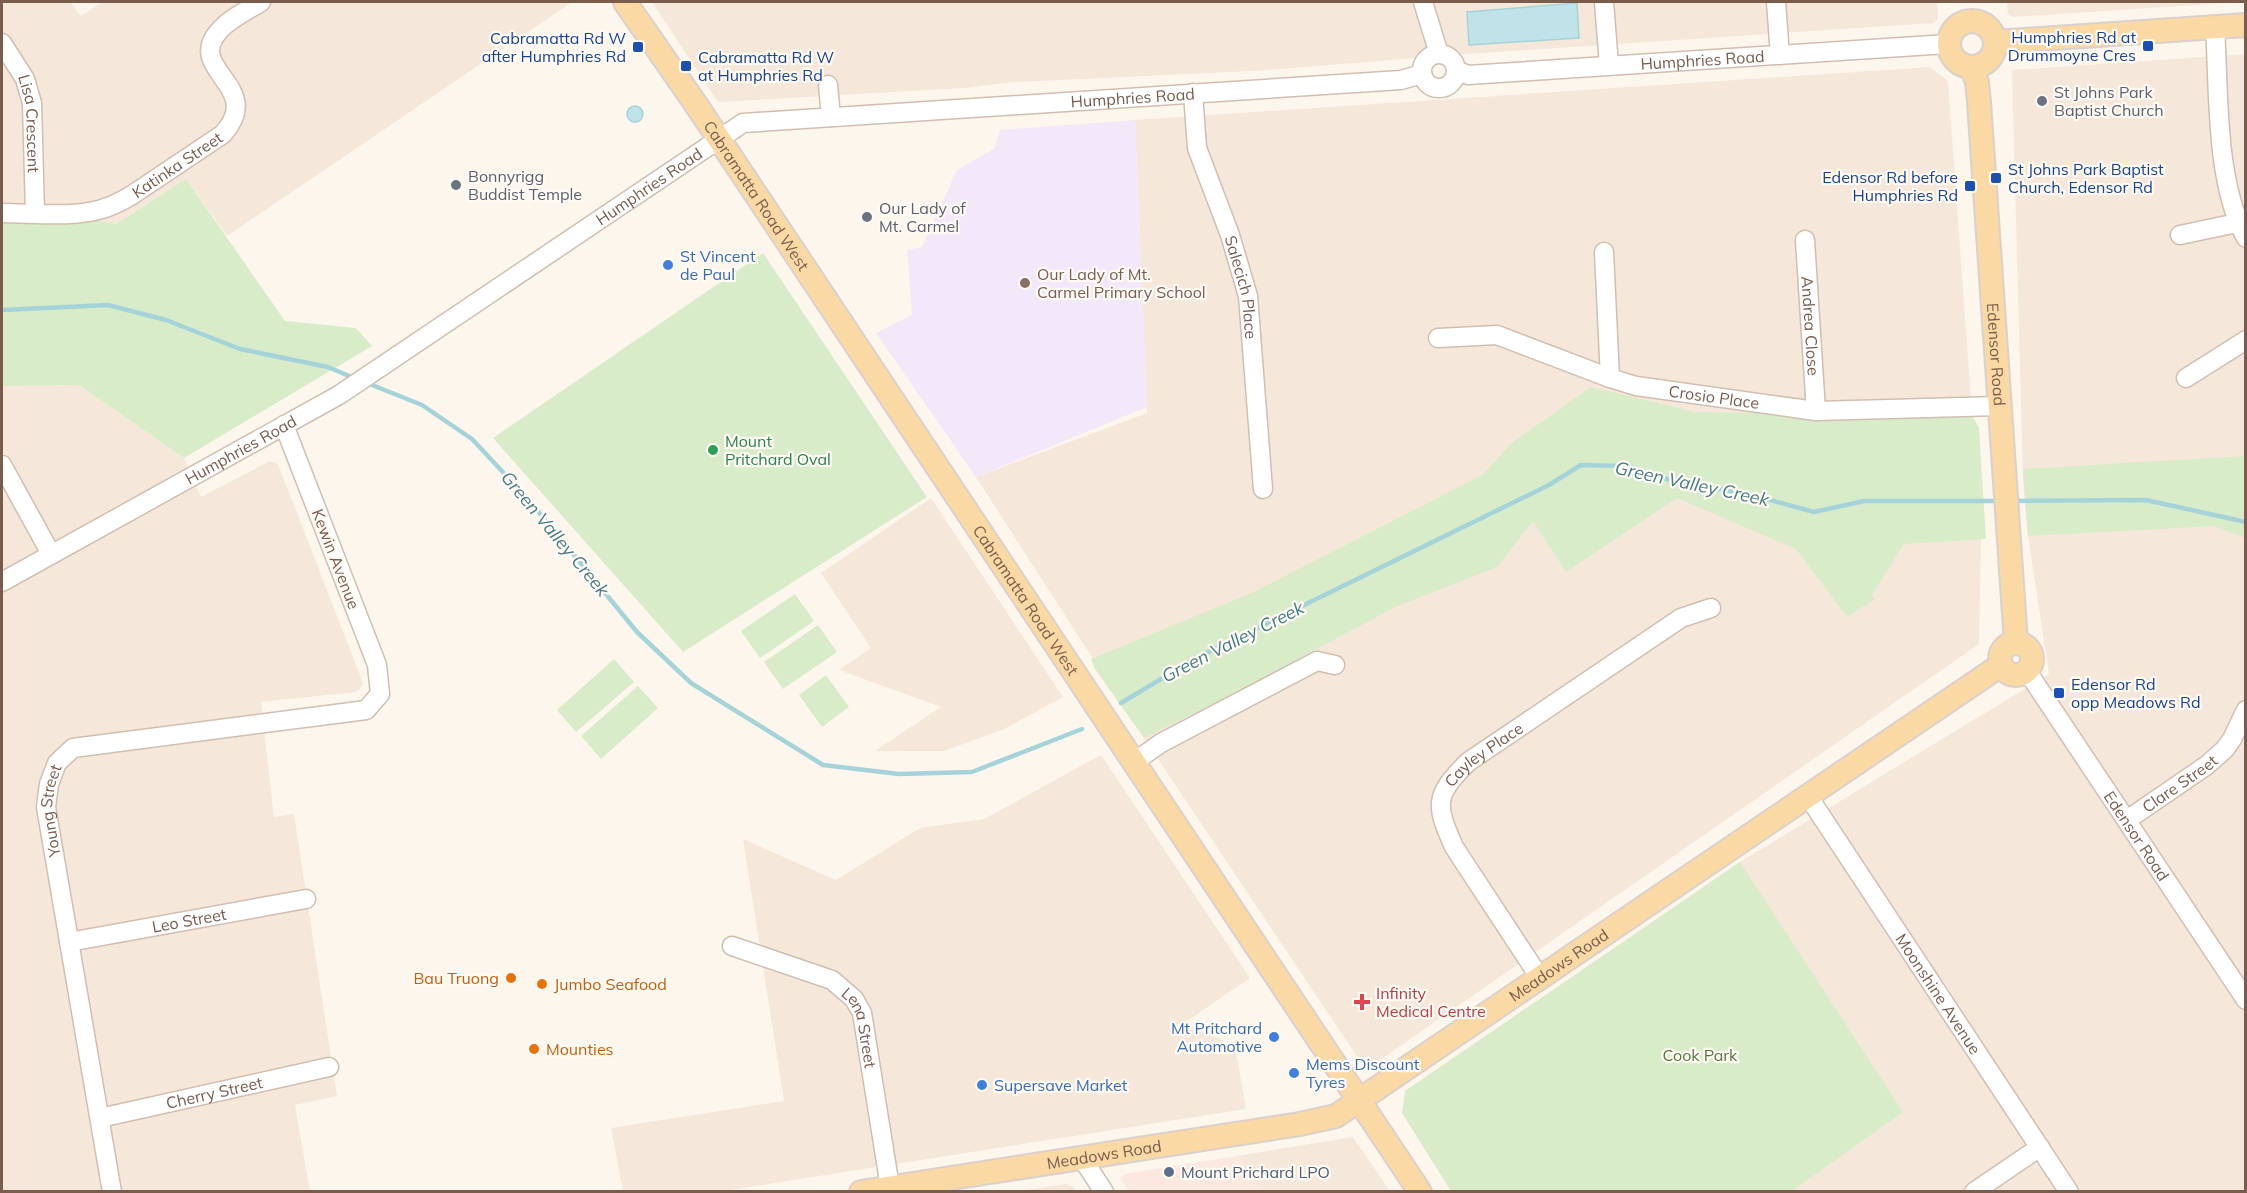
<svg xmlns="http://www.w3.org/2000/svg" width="2247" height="1193" viewBox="0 0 2247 1193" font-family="Mulish,sans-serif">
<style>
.residential{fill:#f5e8da}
.commercial{fill:#fde8e0}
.education{fill:#f3e8fa}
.green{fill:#d8ecc9}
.water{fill:#bfe3e8;stroke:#a5d3da;stroke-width:1.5}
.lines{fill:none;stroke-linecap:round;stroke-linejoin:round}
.stream{stroke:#a5d3da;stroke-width:4.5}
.minor-casing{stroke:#d1beb0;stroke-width:21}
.major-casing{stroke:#dad1cd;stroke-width:26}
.minor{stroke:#fff;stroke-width:18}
.major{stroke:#fbd9a5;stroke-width:22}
.transit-dot{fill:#1a4fb4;stroke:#fffaf3;stroke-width:2}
.worship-dot{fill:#6b7280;stroke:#fffaf3;stroke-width:2}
.shop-dot{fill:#3f7fe0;stroke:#fffaf3;stroke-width:2}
.education-dot{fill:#8d6e63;stroke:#fffaf3;stroke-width:2}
.leisure-dot{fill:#2e9e5b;stroke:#fffaf3;stroke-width:2}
.food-dot{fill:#e8710a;stroke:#fffaf3;stroke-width:2}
.health-dot{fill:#e0444e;stroke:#fffaf3;stroke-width:2}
.service-dot{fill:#5c6f8a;stroke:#fffaf3;stroke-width:2}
.labels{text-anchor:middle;stroke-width:4.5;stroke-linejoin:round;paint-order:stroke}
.transit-label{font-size:16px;fill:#164399;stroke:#fffaf3;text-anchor:end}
.street-label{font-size:16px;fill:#7a5c4d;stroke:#fffaf3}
.worship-label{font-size:16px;fill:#5b616d;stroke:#fffaf3;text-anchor:start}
.shop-label{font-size:16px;fill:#366cbe;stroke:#fffaf3;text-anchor:start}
.education-label{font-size:16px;fill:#785e54;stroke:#fffaf3;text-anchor:start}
.leisure-label{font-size:16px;fill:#27864d;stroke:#fffaf3;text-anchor:start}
.food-label{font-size:16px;fill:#c56008;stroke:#fffaf3;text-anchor:start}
.health-label{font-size:16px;fill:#be3a42;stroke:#fffaf3;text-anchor:start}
.park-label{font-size:16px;fill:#537a41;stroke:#fffaf3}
.service-label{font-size:16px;fill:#4e5e75;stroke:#fffaf3;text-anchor:start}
.water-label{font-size:18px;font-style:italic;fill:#437c86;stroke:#fffaf3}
</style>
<rect width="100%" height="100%" fill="#fdf6ec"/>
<path class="residential" d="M2 2H70L81 16 103 2H572L227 236 186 179 116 224 94 220 2 222Z
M652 2H1937L1938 18 1933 23 1467 54 1253 71 1014 82 964 88 718 102Z
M2007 2H2243L2012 17 2008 14Z
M2245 54V1191H1451L1402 1113 1405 1091 1740 862 2049 674 2028 536 2023 481 2012 70Z
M1930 67 1948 81 1981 539 1979 644 1373 1065 1362 1064 1144 738 976 477 1147 413 1135 120Z
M79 385 184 458 201 497 270 461 278 464 363 683 360 689 355 692 261 702 274 817 294 814 337 1096 295 1105 310 1191H2V386Z
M931 498 1063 697 1004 729 944 751H875L941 707 839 670 871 648 821 573Z
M1101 755 1250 978 1184 1023 1235 1046 1246 1109 717 1192 623 1191 611 1128 784 1101 743 839 836 880 920 828 984 819Z
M1353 1137 1390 1191H1261L1237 1156Z
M1066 1184 1074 1187 1076 1191H1019Z"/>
<path class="commercial" d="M1237 1156 1261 1191H1129L1120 1178 1124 1174Z"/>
<path class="education" d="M1135 120 1147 407 976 477 876 333 912 315 907 250 922 247 957 170 994 149 1000 130Z"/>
<path class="green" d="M186 179 285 321 356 328 372 346 184 458 79 385 2 386V222L94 220 116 224Z
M763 253 927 497 683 652 493 438Z
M1591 387 1696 412 1776 413 1830 420 1973 417 1979 428 1986 539 1904 544 1872 595 1875 599 1847 617 1796 549 1677 498 1566 572 1533 521 1497 567 1395 607 1239 691 1144 738 1095 669 1091 659 1254 592 1482 475 1513 442Z
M2245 456V538L2214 526 2028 536 2023 469Z
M795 594 814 621 760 658 741 631Z
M818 625 837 652 783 689 764 662Z
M614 659 634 682 576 732 557 710Z
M826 675 849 707 822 727 799 695Z
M638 686 658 708 601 759 581 736Z
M1740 862 1903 1112 1792 1191H1451L1402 1113 1405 1091Z"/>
<path class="water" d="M1577 3 1579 38 1469 45 1467 12Z
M627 114a8 8 0 1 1 16 0a8 8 0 1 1-16 0Z"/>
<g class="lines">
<path class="stream" d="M2 310 108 305 166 320 240 349 328 367 356 379
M367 383 422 405 472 439 528 499 637 632 691 683 823 765 899 774 972 772 1082 729
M2014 501 2146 500 2246 522
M1121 703 1196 658 1549 485 1581 465 1627 466 1670 480 1748 494 1814 512 1864 501H1999"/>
<g class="minor-casing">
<g id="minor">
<path d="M1423 2 1439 54"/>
<path d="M1604 2 1609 65"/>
<path d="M1776 2 1780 55"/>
<path d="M2215 27C2219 91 2215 182 2246 238"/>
<path id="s1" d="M2 43 25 79 32 103 35 213"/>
<circle cx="1439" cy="71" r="17"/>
<path id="s2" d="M1456 70 1468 75 1948 44"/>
<path d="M828 85 831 117"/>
<path id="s3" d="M1193 93 1197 148 1230 235 1248 296 1263 489"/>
<path id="s4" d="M2 213C32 213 73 218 102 209 113 206 122 201 132 195L223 134C266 86 184 70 219 31 229 19 248 10 261 2"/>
<path d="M2180 235 2237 223"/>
<path id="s5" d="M1805 240 1816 411"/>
<path d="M1604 252 1610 378"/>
<path id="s6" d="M1438 338 1497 335 1610 378 1636 386 1816 411 1999 406"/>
<path d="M2186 378 2246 340"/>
<path d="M2 465 51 554"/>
<path id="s7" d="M2 582 339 395 743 123 1401 80 1422 74"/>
<path id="s8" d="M2027 671 2246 1000"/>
<path d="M1134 762 1161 743 1317 661 1335 665"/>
<path id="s9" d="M1808 796 2069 1192"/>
<path id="s10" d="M2127 820 2207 765 2225 749 2232 739 2246 710"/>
<path id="s11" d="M69 942 306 899"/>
<path id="s12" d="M732 946 832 980 854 999 862 1013 890 1187"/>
<path id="s13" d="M1540 978 1454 847C1435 804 1434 796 1468 762L1681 618 1711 608"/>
<path id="s14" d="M100 1118 329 1067"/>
<path d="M1082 1158 1104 1192"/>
<path id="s15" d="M112 1192 46 807 49 784 57 763 73 748 366 710 380 694 377 665 284 425"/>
<path d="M1974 1192 2040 1147"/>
</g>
</g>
<g class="major-casing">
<g id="major">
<path id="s16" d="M625 2 697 106 1420 1192"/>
<circle cx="1972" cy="44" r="23"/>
<path d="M1995 42 2246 25"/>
<path id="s17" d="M1972 68 1977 82 1979 102 2016 643"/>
<circle cx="2016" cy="659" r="16"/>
<path id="s18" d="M861 1192 1300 1124 1336 1116 2001 665"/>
</g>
</g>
<use href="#minor" class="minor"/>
<use href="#major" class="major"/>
</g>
<g class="transit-dot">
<rect x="2142" y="40" width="12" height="12" rx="3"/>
<rect x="632" y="41" width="12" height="12" rx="3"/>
<rect x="680" y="60" width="12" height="12" rx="3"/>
<rect x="1990" y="172" width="12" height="12" rx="3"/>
<rect x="1964" y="180" width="12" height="12" rx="3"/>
<rect x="2053" y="687" width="12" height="12" rx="3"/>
</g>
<g class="worship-dot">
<circle cx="2042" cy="101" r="6"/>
<circle cx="456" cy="185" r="6"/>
<circle cx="867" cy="217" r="6"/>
</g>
<g class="shop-dot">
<circle cx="668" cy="265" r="6"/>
<circle cx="1274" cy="1037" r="6"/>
<circle cx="1294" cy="1073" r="6"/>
<circle cx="982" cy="1085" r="6"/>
</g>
<circle class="education-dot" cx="1025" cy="283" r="6"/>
<circle class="leisure-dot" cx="713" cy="450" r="6"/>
<g class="food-dot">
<circle cx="511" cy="978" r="6"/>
<circle cx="542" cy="984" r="6"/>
<circle cx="534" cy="1049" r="6"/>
</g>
<path class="health-dot" d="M1359 993h6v6h6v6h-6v6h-6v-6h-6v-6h6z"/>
<circle class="service-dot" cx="1169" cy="1172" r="6"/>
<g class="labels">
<g class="transit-label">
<text x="2136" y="43">Humphries Rd at<tspan x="2136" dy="18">Drummoyne Cres</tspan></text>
<text x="626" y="44">Cabramatta Rd W<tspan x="626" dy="18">after Humphries Rd</tspan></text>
<text x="698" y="63" text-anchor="start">Cabramatta Rd W<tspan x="698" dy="18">at Humphries Rd</tspan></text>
<text x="2008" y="175" text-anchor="start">St Johns Park Baptist<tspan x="2008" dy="18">Church, Edensor Rd</tspan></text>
<text x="1958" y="183">Edensor Rd before<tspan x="1958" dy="18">Humphries Rd</tspan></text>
<text x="2071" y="690" text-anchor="start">Edensor Rd<tspan x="2071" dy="18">opp Meadows Rd</tspan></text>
</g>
<g class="street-label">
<text dy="6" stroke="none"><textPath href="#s2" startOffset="248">Humphries Road</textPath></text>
<text dy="6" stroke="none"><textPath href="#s7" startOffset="1263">Humphries Road</textPath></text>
<text dy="6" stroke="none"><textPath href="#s1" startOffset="88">Lisa Crescent</textPath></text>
<text dy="6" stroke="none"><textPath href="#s4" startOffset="188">Katinka Street</textPath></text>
<text dy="6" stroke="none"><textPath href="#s7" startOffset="759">Humphries Road</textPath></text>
<text dy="6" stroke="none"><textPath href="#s16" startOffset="234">Cabramatta Road West</textPath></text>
<text dy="6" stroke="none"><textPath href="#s3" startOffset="202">Salecich Place</textPath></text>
<text dy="6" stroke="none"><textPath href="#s5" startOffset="86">Andrea Close</textPath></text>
<text dy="6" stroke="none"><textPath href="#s17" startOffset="288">Edensor Road</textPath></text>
<text dy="6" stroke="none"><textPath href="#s6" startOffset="286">Crosio Place</textPath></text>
<text dy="6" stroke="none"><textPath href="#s7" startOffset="273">Humphries Road</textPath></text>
<text transform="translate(336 559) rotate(69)" y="6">Kewin Avenue</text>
<text dy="6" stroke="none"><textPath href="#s16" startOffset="720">Cabramatta Road West</textPath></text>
<text dy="6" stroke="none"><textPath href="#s13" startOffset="270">Cayley Place</textPath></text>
<text dy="6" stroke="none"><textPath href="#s10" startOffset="64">Clare Street</textPath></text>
<text dy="6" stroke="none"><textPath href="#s15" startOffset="387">Young Street</textPath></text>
<text dy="6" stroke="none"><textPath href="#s8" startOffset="198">Edensor Road</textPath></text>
<text dy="6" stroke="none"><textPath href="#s11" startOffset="122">Leo Street</textPath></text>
<text dy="6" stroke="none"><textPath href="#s18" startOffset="750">Meadows Road</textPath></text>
<text dy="6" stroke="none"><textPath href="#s9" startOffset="237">Moonshine Avenue</textPath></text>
<text dy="6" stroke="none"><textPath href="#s12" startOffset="164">Lena Street</textPath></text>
<text dy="6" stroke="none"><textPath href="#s14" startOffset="117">Cherry Street</textPath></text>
<text dy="6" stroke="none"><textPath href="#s18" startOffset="246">Meadows Road</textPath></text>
</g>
<g class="worship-label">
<text x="2054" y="98">St Johns Park<tspan x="2054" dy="18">Baptist Church</tspan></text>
<text x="468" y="182">Bonnyrigg<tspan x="468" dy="18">Buddist Temple</tspan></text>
<text x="879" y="214">Our Lady of<tspan x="879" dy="18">Mt. Carmel</tspan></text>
</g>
<g class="shop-label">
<text x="680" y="262">St Vincent<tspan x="680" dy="18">de Paul</tspan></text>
<text x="1262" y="1034" text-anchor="end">Mt Pritchard<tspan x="1262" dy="18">Automotive</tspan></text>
<text x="1306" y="1070">Mems Discount<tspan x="1306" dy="18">Tyres</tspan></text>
<text x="994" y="1091">Supersave Market</text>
</g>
<g class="education-label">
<text x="1037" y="280">Our Lady of Mt.<tspan x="1037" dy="18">Carmel Primary School</tspan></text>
</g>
<g class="leisure-label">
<text x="725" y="447">Mount<tspan x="725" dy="18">Pritchard Oval</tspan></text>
</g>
<g class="food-label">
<text x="499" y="984" text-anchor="end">Bau Truong</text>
<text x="554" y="990">Jumbo Seafood</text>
<text x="546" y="1055">Mounties</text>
</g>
<g class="health-label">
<text x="1376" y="999">Infinity<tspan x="1376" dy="18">Medical Centre</tspan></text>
</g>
<g class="park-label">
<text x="1700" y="1061">Cook Park</text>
</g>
<g class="service-label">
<text x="1181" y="1178">Mount Prichard LPO</text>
</g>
<g class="water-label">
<text transform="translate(1692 484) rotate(12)" y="6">Green Valley Creek</text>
<text transform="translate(555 534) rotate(50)" y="6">Green Valley Creek</text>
<text transform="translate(1233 642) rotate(-27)" y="6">Green Valley Creek</text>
</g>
</g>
<rect width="2247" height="1193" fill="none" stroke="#7a5c4d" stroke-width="6"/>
</svg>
